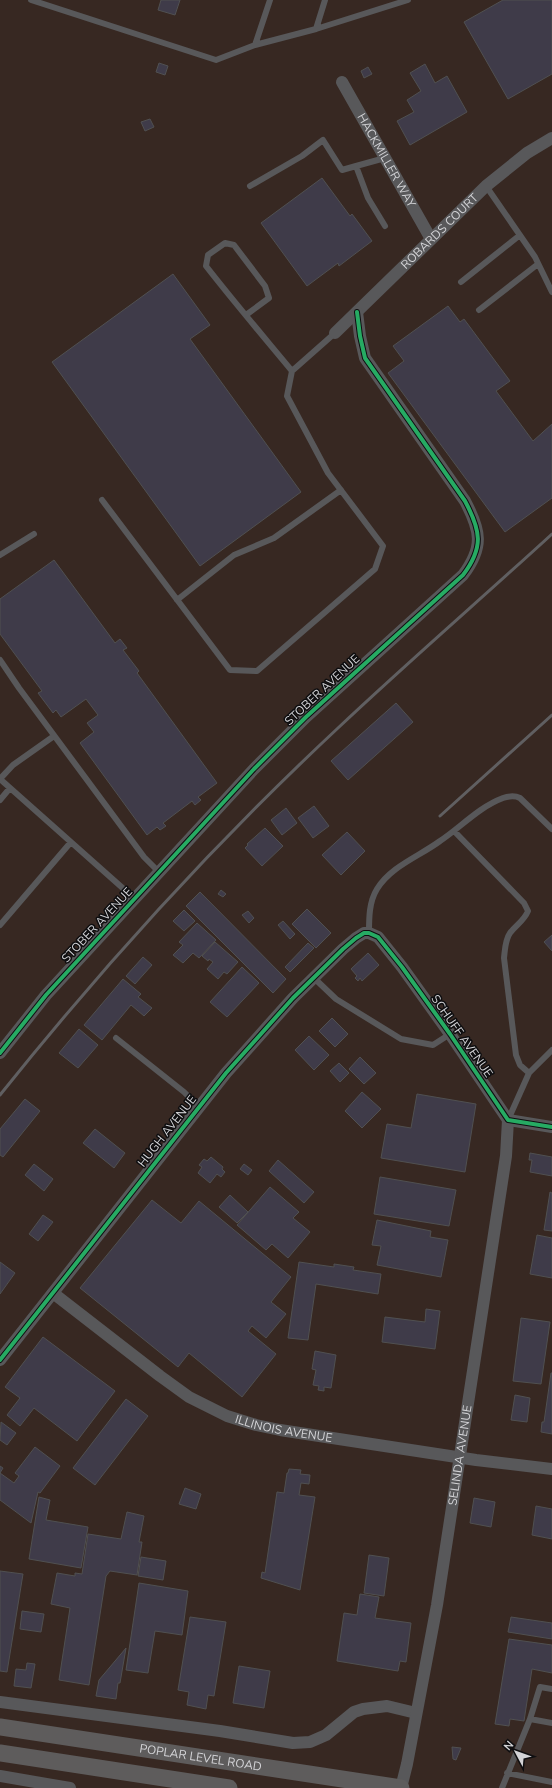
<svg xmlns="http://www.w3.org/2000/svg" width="552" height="1788" viewBox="0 0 552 1788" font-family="'Nunito Sans',sans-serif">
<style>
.industrial{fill:#372822}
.building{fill:#3f3b49;stroke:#505051}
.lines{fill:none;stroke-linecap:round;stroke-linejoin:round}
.service{stroke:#58585a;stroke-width:6}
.minor{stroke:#58585a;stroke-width:12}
.secondary{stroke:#5e5c5c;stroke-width:17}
.rail{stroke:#605f61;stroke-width:3}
.cycleway-casing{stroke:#0e0e10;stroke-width:6}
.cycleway{stroke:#26ab63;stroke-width:4}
.labels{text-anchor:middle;stroke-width:3;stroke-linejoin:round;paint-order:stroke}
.street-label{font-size:12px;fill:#d3d3d6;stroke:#0e0e10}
</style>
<rect width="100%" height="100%" fill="#262628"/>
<path class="industrial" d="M0 0H552V1788H0Z"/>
<path class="building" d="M161 0H180L175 15 158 10Z
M503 0H552V74L508 99 464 22Z
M159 63 168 66 165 75 156 72Z
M425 64 435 83 447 76 467 112 410 145 397 121 414 112 407 100 421 91 410 73Z
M368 67 372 74 364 78 361 71Z
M150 119 154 127 145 131 141 122Z
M322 178 350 216 352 214 372 241 339 266 338 263 307 286 261 223Z
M173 274 210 325 190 339 301 492 200 566 52 362Z
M448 306 460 322 464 319 510 381 496 391 533 441 552 424V498L505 532 388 373 404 361 393 346Z
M54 560 115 643 120 639 127 648 123 650 139 671 137 673 217 783 198 797 201 800 195 805 192 801 163 823 166 826 160 830 157 827 147 835 80 743 94 732 87 723 98 715 86 699 61 717 56 710 53 713 38 693 42 691 0 634V599Z
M396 703 413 722 348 780 331 761Z
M314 806 329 826 313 838 298 818Z
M286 808 297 823 282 835 271 820Z
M265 828 283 846 262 866 245 848 248 845 247 844Z
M347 832 365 851 341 875 322 855Z
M221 890 226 894 223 897 218 894Z
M200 892 286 979 273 993 186 906Z
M307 909 331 933 316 948 292 924Z
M184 910 195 921 184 931 173 921Z
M248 911 254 918 249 923 242 915Z
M283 921 295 934 290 939 278 925Z
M197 923 216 940 199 958 193 953 183 963 173 955 183 945 179 942Z
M552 935V951L544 942Z
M215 942 238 962 227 974 224 972 218 979 207 969 213 962 209 959 208 961 202 956Z
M308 943 314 948 290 972 285 967Z
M368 953 379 965 362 981 360 978 358 981 355 978 357 976 351 969Z
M143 957 152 965 135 984 126 976Z
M242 967 259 983 227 1017 210 1002Z
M123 979 141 994 138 997 152 1008 144 1016 131 1005 102 1040 84 1025Z
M332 1018 348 1034 335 1047 319 1031Z
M79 1029 98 1045 78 1068 59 1053Z
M309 1036 329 1055 314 1070 295 1050Z
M360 1057 376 1073 364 1084 349 1069Z
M339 1063 349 1073 340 1082 330 1071Z
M362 1092 381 1109 362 1128 345 1111Z
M417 1094 476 1104 465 1172 381 1158 387 1124 411 1128Z
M25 1099 40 1111 3 1157 0 1155V1129Z
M95 1129 125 1153 114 1168 83 1143Z
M530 1153 552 1157V1176L530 1172 532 1160H529Z
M211 1157 223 1167 222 1169 225 1172 221 1177 217 1174 210 1183 198 1173 202 1167 199 1165 204 1159 207 1161Z
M278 1160 314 1192 304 1203 269 1171Z
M34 1164 53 1179 44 1191 25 1175Z
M244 1164 252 1170 248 1175 240 1169Z
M380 1177 456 1190 449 1226 374 1214Z
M270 1187 299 1212 293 1218 310 1232 288 1258 272 1244 266 1250 237 1225Z
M550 1192 552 1193V1231L544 1230Z
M230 1195 248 1212 237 1223 219 1207Z
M152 1200 181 1223 199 1201 291 1277 271 1302 286 1314 266 1338 252 1326 248 1331 276 1354 242 1397 189 1353 178 1367 80 1288Z
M43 1215 53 1222 38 1241 29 1234Z
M377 1220 431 1231 430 1237 448 1240 441 1277 377 1265 381 1246 372 1245Z
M537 1235 552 1238V1278L530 1274Z
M0 1262 15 1273 0 1294Z
M299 1262 334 1267V1264L354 1267 353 1270 381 1274 378 1294 316 1284 308 1340 288 1338Z
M426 1309 440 1311 435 1349 382 1342 385 1317 425 1322Z
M521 1318 550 1322 541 1384 513 1381Z
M43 1337 115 1391 77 1441 34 1408 20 1426 7 1415 20 1398 5 1387Z
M315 1351 336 1355 331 1388 324 1387V1391L318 1390 319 1386 313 1385 316 1370 312 1369Z
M551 1373H552V1434L541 1432 542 1422H544Z
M515 1395 530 1398 527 1422 511 1420Z
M126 1399 148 1416 95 1485 73 1468Z
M1 1422 16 1433 7 1445 0 1440Z
M35 1447 60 1466 40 1493 38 1492 31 1523 0 1500V1466L3 1468 0 1473 14 1483 19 1476 15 1473Z
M289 1469 301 1470 300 1474 310 1475 309 1484 301 1483 299 1495 315 1497 300 1590 261 1578 262 1572 265 1573 277 1492 284 1493 287 1473H288Z
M185 1488 201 1494 196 1509 179 1504Z
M39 1497 50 1500 46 1520 88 1527 81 1568 29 1559Z
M474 1498 495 1502 491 1527 470 1523Z
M536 1506 552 1509V1539L532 1535Z
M127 1512 144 1516 139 1542H142L137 1575 110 1571 106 1576 89 1685 59 1680 70 1608 51 1604 57 1573 75 1576V1573L82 1574 88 1534 121 1539Z
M369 1555 389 1558 384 1596 364 1593Z
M141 1557 166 1561 163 1580 138 1576Z
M0 1571 23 1574 7 1672 0 1671Z
M139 1583 188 1591 182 1635 155 1631 148 1673 126 1670Z
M360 1594 379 1597 375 1618 411 1623 406 1662 400 1661 398 1671 337 1661 344 1613 357 1615Z
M22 1611 44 1614 41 1632 20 1629Z
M190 1617 226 1622 214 1696 208 1695 206 1709 187 1705 189 1692 178 1690Z
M511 1617 552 1623V1639L508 1632Z
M509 1639 552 1645V1673L532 1669 524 1721 510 1719 509 1726 495 1724Z
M126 1648 120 1683H118L116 1699 96 1696 99 1680Z
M27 1663 35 1664 31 1688 14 1686 16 1669 26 1670Z
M239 1666 270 1671 264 1708 233 1703Z
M452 1747 461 1748 456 1760 453 1759Z"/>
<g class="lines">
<path class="service" d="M31 0 216 60 255 45 270 0
M316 29 325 0
M255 45 316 29 408 0
M385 158 356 166 368 198 385 226
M250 186 302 156 323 140 342 170 356 166
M486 186 535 257 552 292
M461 282 520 235
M479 310 538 264
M246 315 269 298 265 286 234 245 225 243 208 255 206 266C234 302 263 336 292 371
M102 500 230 670 257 671 375 569 383 546 328 473 287 396 292 371 335 333
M0 555 34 534
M177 600 234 555 274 538 341 490
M0 660 19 688 144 857 159 872
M0 779 135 899
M0 779 13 765 54 736
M0 800 10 788
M454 831 524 903 528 911C524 921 516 925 510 933 505 940 505 950 504 958L516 1055 520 1065 529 1073
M0 925 71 842
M369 933C369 918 369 902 377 889 391 866 420 856 440 841 461 827 479 807 503 798 509 796 514 795 520 798L552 829
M314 978 336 999 401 1039 433 1045 450 1034
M116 1038 184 1092 199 1107
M508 1120 529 1073 552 1050
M530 1719 552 1723
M507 1773 552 1782
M502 1788 530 1719 540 1687 552 1689"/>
<g class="minor">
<path id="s1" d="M342 82 431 239"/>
<path id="s2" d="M335 333 486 186 527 153 552 138"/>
<path d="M0 1053 46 995 254 769 306 717 463 575C484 547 481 531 465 501L365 358 360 336 357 312"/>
<path id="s3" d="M53 1293 160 1376 189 1397 227 1416 256 1425 280 1430 476 1460 552 1469"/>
<path d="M0 1360 226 1073 293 998 343 949 356 938 364 933H369L378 937 402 967 450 1034 508 1120 552 1127"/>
<path d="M0 1702 220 1731 293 1743 310 1742 326 1735 354 1712 363 1709 387 1706 416 1713"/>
<path d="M0 1776 70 1788"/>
<path id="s4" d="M401 1788 407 1764 437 1605 506 1156 508 1120"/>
</g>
<g class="secondary">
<path id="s5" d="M0 1727 401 1788"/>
<path d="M0 1753 229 1788"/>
</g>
<path class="rail" d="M440 816 552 715
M0 1095C104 965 216 842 338 728 408 662 481 599 552 534"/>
<g class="cycleway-casing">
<path id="cycleway" d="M0 1053 46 995 254 769 306 717 463 575C484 547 481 531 465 501L365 358 360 336 357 312
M0 1360 226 1073 293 998 343 949 356 938 364 933H369L378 937 402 967 450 1034 508 1120 552 1127"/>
</g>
<use href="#cycleway" class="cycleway"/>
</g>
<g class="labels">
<g class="street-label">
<text dy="4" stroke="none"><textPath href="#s1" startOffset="90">HACKMILLER WAY</textPath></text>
<text dy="4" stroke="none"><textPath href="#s2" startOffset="146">ROBARDS COURT</textPath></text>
<text transform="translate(322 690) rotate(-43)" y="4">STOBER AVENUE</text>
<text transform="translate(97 925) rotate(-47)" y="4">STOBER AVENUE</text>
<text transform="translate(462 1036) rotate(55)" y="4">SCHUFF AVENUE</text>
<text transform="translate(167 1131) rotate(-52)" y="4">HUGH AVENUE</text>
<text dy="4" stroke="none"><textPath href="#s3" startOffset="272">ILLINOIS AVENUE</textPath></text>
<text dy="4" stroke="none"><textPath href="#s4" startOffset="338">SELINDA AVENUE</textPath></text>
<text dy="4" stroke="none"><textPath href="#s5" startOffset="203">POPLAR LEVEL ROAD</textPath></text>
</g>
</g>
<g transform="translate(516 1752) rotate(311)" stroke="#0e0e10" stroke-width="3" paint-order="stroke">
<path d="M0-3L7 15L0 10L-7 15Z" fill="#d3d3d6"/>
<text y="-6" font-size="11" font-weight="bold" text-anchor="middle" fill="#d3d3d6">N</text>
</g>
</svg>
